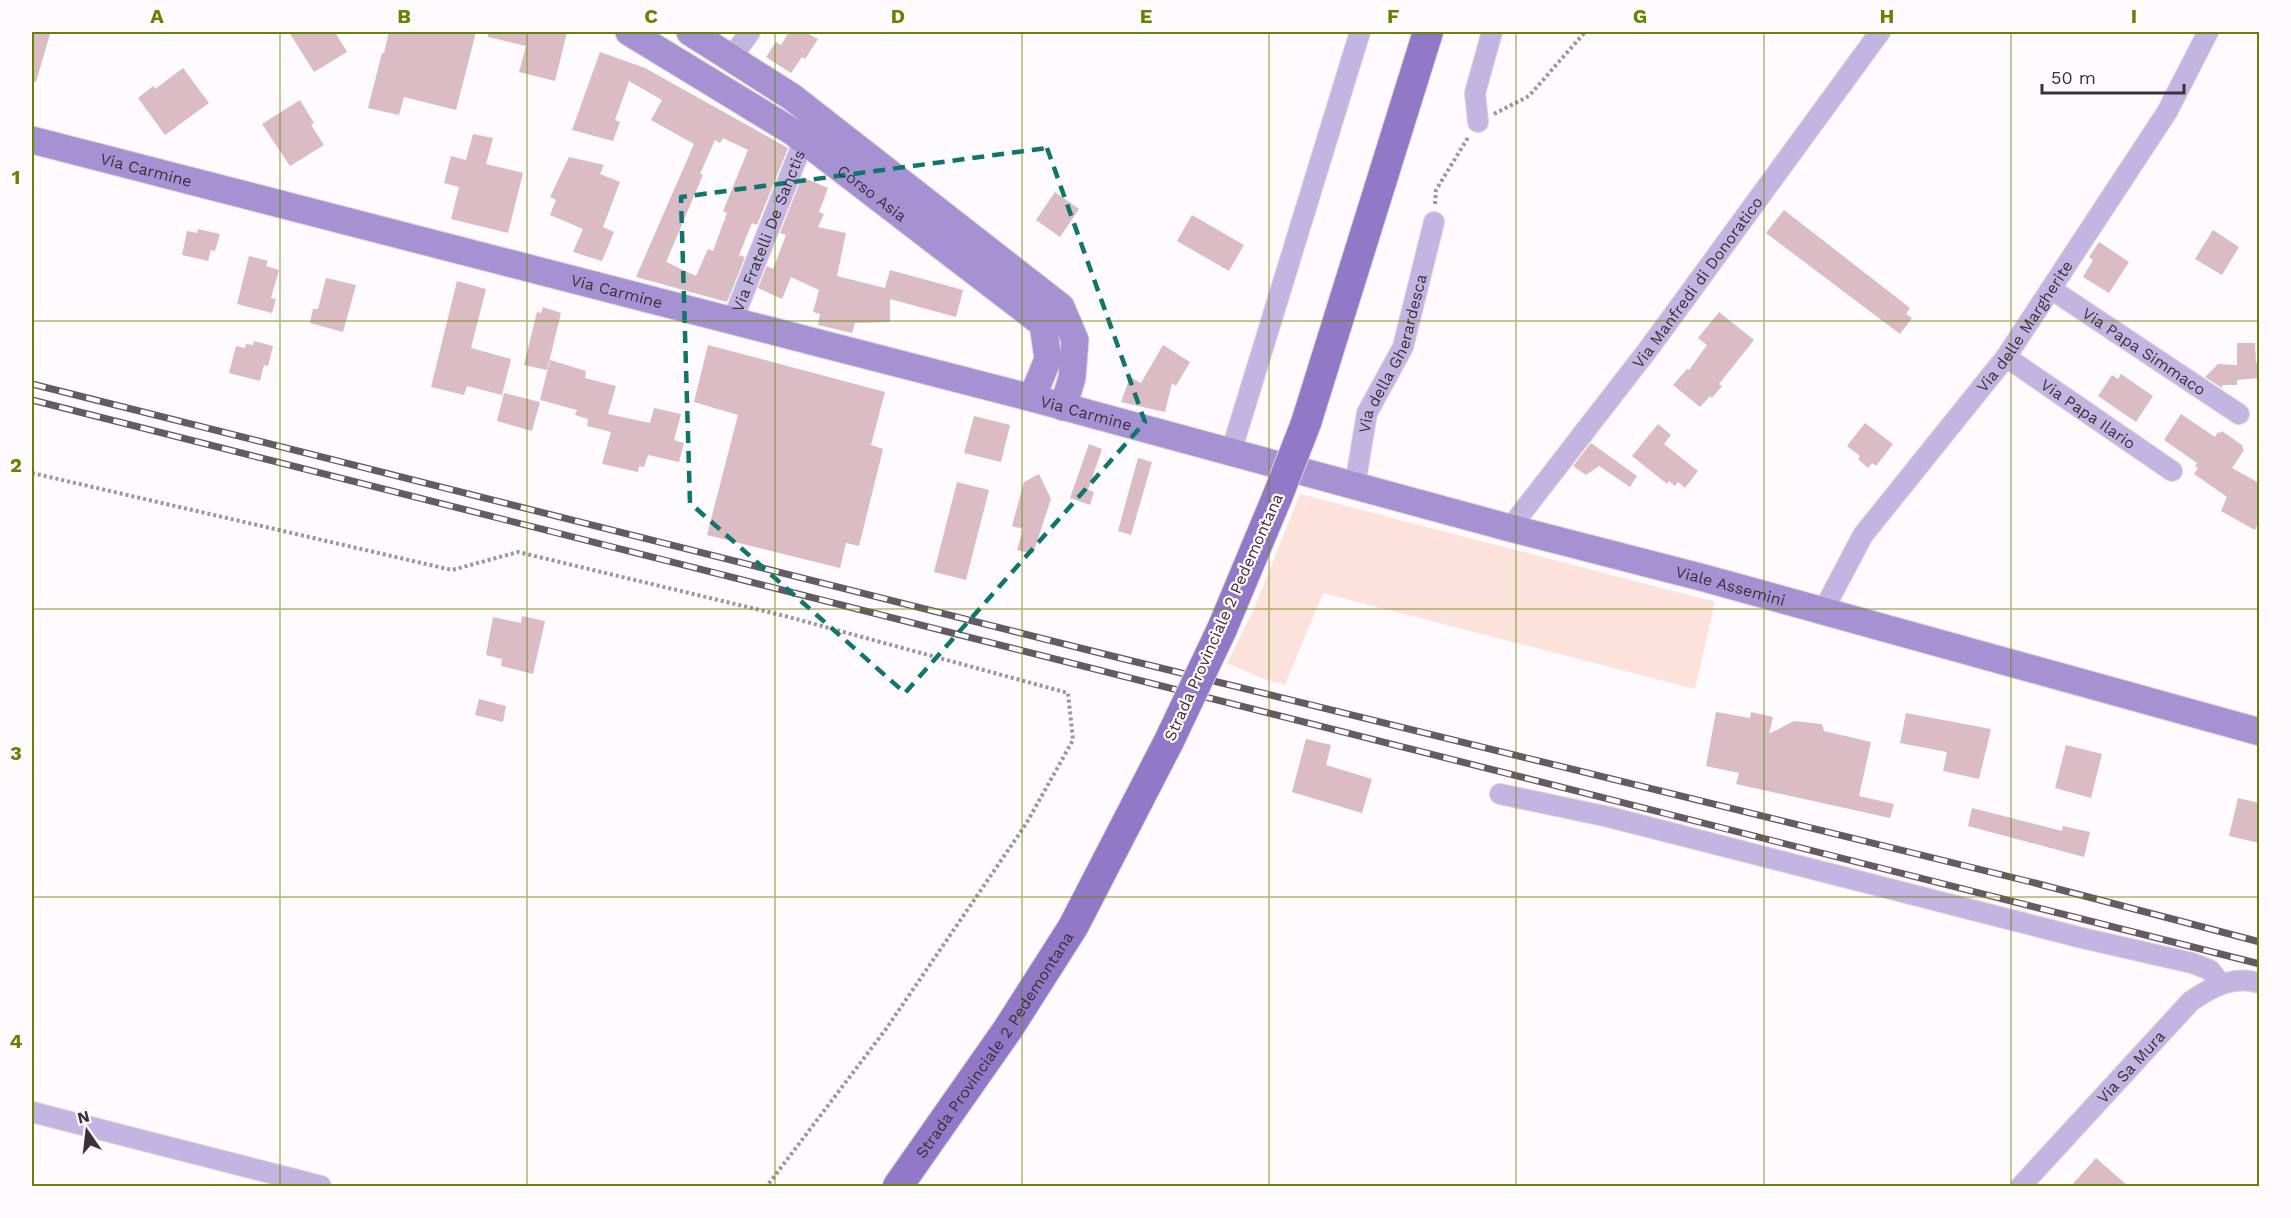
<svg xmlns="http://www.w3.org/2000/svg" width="2291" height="1218" viewBox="0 0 2291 1218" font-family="'Work Sans',sans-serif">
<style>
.green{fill:#fde1db}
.building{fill:#dbbbc4;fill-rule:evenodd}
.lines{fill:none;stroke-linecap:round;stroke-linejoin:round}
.street-casing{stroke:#dcd6db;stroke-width:22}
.secondary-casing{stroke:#dcd6db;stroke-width:29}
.primary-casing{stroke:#dcd6db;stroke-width:32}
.path{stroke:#9d969c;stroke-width:4;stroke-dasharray:3 3;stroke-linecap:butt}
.street{stroke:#c2b5e1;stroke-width:20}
.secondary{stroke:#a692d3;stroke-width:27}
.primary{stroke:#9279c7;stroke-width:30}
.rail-casing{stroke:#635b62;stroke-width:7}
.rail{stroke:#fffafe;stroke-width:4.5;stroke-dasharray:14;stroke-linecap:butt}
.primary-bridge-casing{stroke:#dcd6db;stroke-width:32;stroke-linecap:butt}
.primary-bridge{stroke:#9279c7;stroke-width:30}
.marked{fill:none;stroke:#0f766e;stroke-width:4.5;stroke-dasharray:12 8;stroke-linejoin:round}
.grid{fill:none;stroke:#628400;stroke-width:1.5;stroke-opacity:0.55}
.labels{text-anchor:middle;stroke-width:4.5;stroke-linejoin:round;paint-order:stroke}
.street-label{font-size:16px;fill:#3a3139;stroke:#fffafe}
.neatline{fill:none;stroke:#628400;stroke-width:2}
.grid-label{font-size:20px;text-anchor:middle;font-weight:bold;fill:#628400}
</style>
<rect width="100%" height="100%" fill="#fffafe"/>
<path class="green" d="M1300 494 1715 602 1695 689 1323 593 1285 685 1264 679 1227 663 1254 609Z"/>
<path class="building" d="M32 32 50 34 36 82 32 81Z
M289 32H335L347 52 314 72Z
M389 32H476L456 110 404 97 399 115 368 108 382 53H384Z
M488 32H567L555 81 519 72 526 46 488 37Z
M789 32H805L818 39 805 59 802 57 791 73 766 57 776 42 781 45Z
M600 52 645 68 788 148 757 225 752 223 739 255 745 257 727 302 636 277 694 144 651 120 662 100 629 81 615 120 620 122 613 141 572 130ZM723 138 748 150 723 211 727 213 713 251 708 249 696 276 666 262 703 175 700 174 715 140 720 143Z
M183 68 209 103 165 135 138 98 153 86 155 89Z
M300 100 314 123 311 125 324 145 290 166 262 124Z
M473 134 493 138 486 164 523 173 508 233 451 219 459 187 444 183 451 156 466 160Z
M569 157 604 165 600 174 620 182 603 227 614 232 602 261 573 252 583 229 550 215 556 200 550 197Z
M802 177 828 188 819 212 824 214 818 227 846 233 837 276 885 288 890 270 963 290 956 317 890 299V322L855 323 852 333 818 325 820 314 813 312 819 290 791 277 782 299 758 288 767 266 773 269 786 235 780 233Z
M1055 192 1079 209 1060 237 1036 220Z
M1784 210 1910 308 1906 314 1912 318 1900 334 1766 233Z
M1192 215 1244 245 1229 271 1177 241Z
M198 229 220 234 215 251 211 250 208 261 182 255 187 231 197 233Z
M2213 230 2239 247 2222 275 2195 259Z
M2099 242 2129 262 2109 293 2083 277 2093 260 2089 257Z
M249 256 268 261 266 266 279 270 271 298 276 299 272 313 237 304Z
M326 278 356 285 343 332 310 323 313 309H318Z
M457 281 486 289 471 348 511 359 502 395 467 386 464 395 431 387Z
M543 307 561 313 547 370 524 365 537 312 541 313Z
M1719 312 1754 340 1719 384 1722 386 1712 398 1710 396 1700 407 1673 385 1687 369 1689 370 1707 345 1698 338Z
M254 341 273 346 268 366 264 365 260 381 229 373 236 346 245 348 246 344 253 345Z
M2237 343H2255L2256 363H2259V378L2237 380V385H2222V388L2205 377 2218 364 2237 365Z
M708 345 885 392 871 445 883 449 859 546 846 543 840 568 707 535 738 415 694 402Z
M1163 345 1190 362 1176 386 1172 383 1165 412 1121 402 1130 377 1141 383Z
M550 360 586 371 585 378 616 386 608 414 650 423 654 408 681 414 674 440 684 443 679 462 648 455 644 467 639 466 638 472 602 464 611 432 587 426 588 419 575 415 577 410 540 400Z
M2121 374 2153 396 2136 422 2098 396 2112 375 2118 379Z
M504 393 540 402 532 431 497 421Z
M2181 414 2215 437 2218 432 2220 433 2222 431 2243 446 2242 448 2244 450 2232 468 2259 483V521L2255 530 2221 511 2227 497 2194 474 2198 468 2195 466 2197 463 2164 440Z
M974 416 1010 425 1001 462 964 453Z
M1865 423 1893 444 1876 466 1872 463 1868 468 1858 459 1860 456 1847 446Z
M1658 424 1671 435 1664 444 1698 471 1685 488 1678 482 1675 486 1669 481 1667 484 1632 456Z
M1591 443 1637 476 1630 487 1599 466 1586 475 1573 466Z
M1089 444 1102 449 1088 490 1094 492 1090 505 1070 498Z
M1138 458 1152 462 1131 535 1118 531Z
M1039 474 1051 499 1033 554 1017 550 1023 529 1012 526 1024 482Z
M957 482 989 490 966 580 934 572Z
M522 616 545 621 533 674 501 666 502 659 486 655 493 617 521 623Z
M479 699 506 706 503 722 475 715Z
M1716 712 1750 718 1751 712 1773 717 1769 734 1794 721 1822 724 1824 731 1871 742 1859 796 1894 804 1890 818 1736 784 1739 773 1706 766Z
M1906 713 1991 729 1979 779 1943 771 1947 752 1900 743Z
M1306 739 1331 745 1326 765 1372 779 1362 813 1292 792Z
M2066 745 2102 754 2091 798 2055 788Z
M2238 798 2259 803V843L2229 836Z
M1972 808 2062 831 2063 826 2090 832 2084 857 1968 826Z
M2096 1158 2128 1186H2071Z"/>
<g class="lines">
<g class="street-casing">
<g id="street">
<path d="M731 58 750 32"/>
<path d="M1478 122 1475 93 1492 32"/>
<path id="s1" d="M2051 289 2239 414"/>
<path id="s2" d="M732 322 804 140"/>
<path id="s3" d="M2006 357 2172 471"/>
<path d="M1231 452 1360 32"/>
<path id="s4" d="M1355 485 1367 413 1403 347 1434 222"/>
<path id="s5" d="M1510 528 1650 347 1880 32"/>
<path id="s6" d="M1823 611 1863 535 2006 357 2167 112 2208 32"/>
<path d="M1500 794 1609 817 2082 938 2192 963 2210 970 2221 984"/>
<path d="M32 1112 321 1186"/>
<path id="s7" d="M2021 1186 2191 1001C2212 987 2233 975 2260 983"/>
</g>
</g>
<g class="secondary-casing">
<g id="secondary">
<path id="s8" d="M629 32 793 132 1043 324 1048 359 1032 398"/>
<path d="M690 32 792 97 1061 307 1075 340 1072 378 1063 407"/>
<path id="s9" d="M32 140 1032 398 1510 528 1704 578 2260 732"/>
</g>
</g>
<g class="primary-casing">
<g id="primary">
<path d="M1306 423 1428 32"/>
<path d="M1222 629 1278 495"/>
<path id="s10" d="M898 1186 1008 1029 1073 927 1169 741"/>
</g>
</g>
<path class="path" d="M1494 114 1529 96 1585 32
M1435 204 1436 190 1469 136
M32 473 452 570 518 552 785 616 1068 693 1073 740 1026 824 886 1029 767 1186"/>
<use href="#street" class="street"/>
<use href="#secondary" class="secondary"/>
<use href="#primary" class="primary"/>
<g class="rail-casing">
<path id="rail" d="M32 384 1108 655 2035 883 2260 942
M32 400 2260 964"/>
</g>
<use href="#rail" class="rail"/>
<g class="primary-bridge-casing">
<path id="primary-bridge" d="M1278 495 1306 423
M1169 741 1222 629"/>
</g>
<use href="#primary-bridge" class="primary-bridge"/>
</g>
<path class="marked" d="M1047 148 1145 422 905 693 690 503 681 197Z"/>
<path class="grid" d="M280 32V1186M527 32V1186M775 32V1186M1022 32V1186M1269 32V1186M1516 32V1186M1764 32V1186M2011 32V1186M32 321H2260M32 609H2260M32 897H2260"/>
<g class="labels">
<g class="street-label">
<text dy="6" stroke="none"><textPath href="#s9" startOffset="118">Via Carmine</textPath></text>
<text dy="6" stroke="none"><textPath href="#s8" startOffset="292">Corso Asia</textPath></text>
<text dy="6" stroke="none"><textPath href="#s2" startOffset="98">Via Fratelli De Sanctis</textPath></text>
<text dy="6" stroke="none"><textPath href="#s5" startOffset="309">Via Manfredi di Donoratico</textPath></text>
<text dy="6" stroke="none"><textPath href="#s9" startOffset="604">Via Carmine</textPath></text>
<text dy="6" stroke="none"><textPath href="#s6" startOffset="350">Via delle Margherite</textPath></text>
<text dy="6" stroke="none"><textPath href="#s1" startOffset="112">Via Papa Simmaco</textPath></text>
<text dy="6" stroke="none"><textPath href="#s4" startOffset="138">Via della Gherardesca</textPath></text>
<text dy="6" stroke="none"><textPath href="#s9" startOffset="1089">Via Carmine</textPath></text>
<text dy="6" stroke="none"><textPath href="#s3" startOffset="100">Via Papa Ilario</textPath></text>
<text dy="6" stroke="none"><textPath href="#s9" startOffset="1756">Viale Assemini</textPath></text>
<text transform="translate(1223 617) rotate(-66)" y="6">Strada Provinciale 2 Pedemontana</text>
<text dy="6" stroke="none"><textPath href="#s10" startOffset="171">Strada Provinciale 2 Pedemontana</textPath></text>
<text dy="6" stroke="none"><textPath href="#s7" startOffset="162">Via Sa Mura</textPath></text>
</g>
</g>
<rect width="2291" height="1218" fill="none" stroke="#fffafe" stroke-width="66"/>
<g transform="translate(87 1131) rotate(346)" stroke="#fffafe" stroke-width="4.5" paint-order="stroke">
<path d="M0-4.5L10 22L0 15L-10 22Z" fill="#3a3139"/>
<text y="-9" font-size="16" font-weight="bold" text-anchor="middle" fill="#3a3139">N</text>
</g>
<path d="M2042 84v9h142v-9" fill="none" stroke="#3a3139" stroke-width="3"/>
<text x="2051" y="84" font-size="18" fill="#3a3139" stroke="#fffafe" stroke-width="4.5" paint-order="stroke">50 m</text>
<rect x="33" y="33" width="2225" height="1152" class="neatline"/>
<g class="grid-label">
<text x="157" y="23">A</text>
<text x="404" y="23">B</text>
<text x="651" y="23">C</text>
<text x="898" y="23">D</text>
<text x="1146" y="23">E</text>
<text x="1393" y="23">F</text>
<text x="1640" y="23">G</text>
<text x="1887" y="23">H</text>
<text x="2134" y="23">I</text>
<text x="16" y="184">1</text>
<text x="16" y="472">2</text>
<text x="16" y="760">3</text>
<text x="16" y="1048">4</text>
</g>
</svg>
